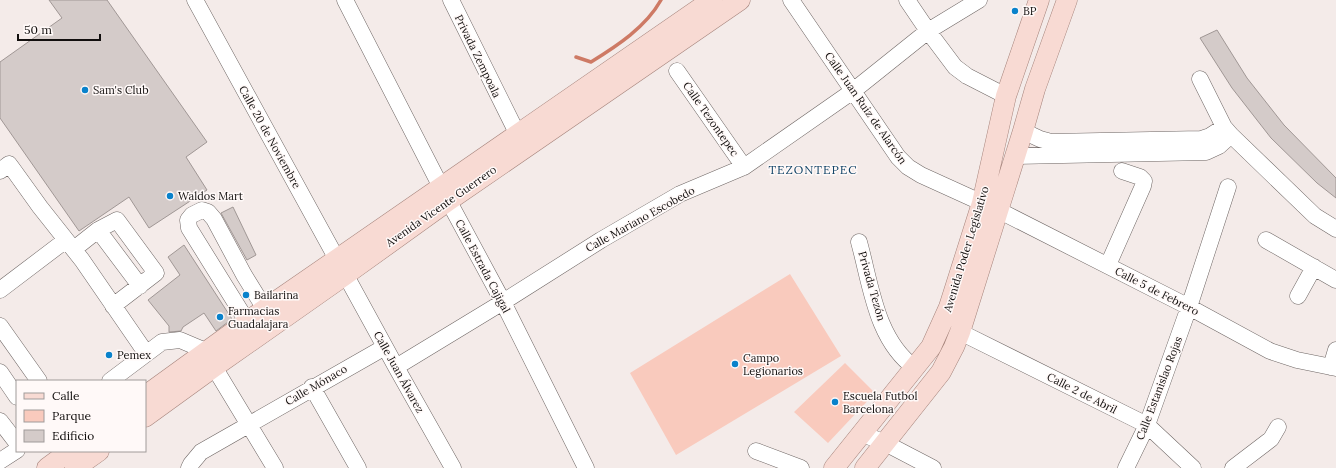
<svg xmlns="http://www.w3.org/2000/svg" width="1336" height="468" viewBox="0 0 1336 468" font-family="Lora,serif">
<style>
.green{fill:#f9cabd}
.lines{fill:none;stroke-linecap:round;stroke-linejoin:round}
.stream{stroke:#ce7a65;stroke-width:3.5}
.building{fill:#d4cbc9;stroke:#a09795}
.minor-casing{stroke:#6e6664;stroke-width:17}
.major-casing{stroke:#a5837b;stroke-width:21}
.minor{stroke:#fff;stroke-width:16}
.major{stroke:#f8dad3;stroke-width:20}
.poi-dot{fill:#0982cb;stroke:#fff9f8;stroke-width:1.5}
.labels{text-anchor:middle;stroke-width:3;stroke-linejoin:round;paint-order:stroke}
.poi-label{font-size:11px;fill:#120f0e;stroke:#fff9f8;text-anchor:start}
.street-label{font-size:11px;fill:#120f0e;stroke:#fff9f8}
.neighbourhood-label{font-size:12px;letter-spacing:1px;fill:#124467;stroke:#fff9f8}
</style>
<rect width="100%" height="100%" fill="#f4ebe9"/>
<path class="green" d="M790 274 841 356 676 455 630 373Z
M845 363 875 393 828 443 794 412Z"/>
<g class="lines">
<path class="stream" d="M576 57 591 62C617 46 646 27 661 0"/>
</g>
<path class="building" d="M49 0H107L207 142 186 157 207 190 149 228 129 197 79 231 0 118V62L62 18Z
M1217 30 1247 78 1284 125 1336 178V198L1317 183 1271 138 1232 88 1200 38Z
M233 207 256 255 247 260 221 213Z
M184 245 232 319 216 331 204 313 183 327 181 331 169 332V326L148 300 180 275 168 257Z"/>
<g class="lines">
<g class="minor-casing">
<path id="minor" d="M195 0 396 367 453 468
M345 0 441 187 503 302 586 468
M451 0 523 145
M791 0 898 157 908 167 921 175 998 210 1189 307 1270 351 1297 360 1336 368
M907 0 928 31 955 67 967 76 1006 96
M677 71 744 167
M1200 79 1224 127 1231 135 1315 216 1336 229
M1023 131 1040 139 1051 142 1201 139 1210 136 1224 127
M1015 156 1206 152 1219 146 1231 135
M0 171 9 164 12 168 40 207 82 260 146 353
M98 230 140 286
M1266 240 1336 280
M859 242C871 285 876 340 915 368
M74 249 98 230 117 220 156 273 113 306
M1108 265 1143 186 1144 181 1140 177 1122 171
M0 290 66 240
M1298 296 1314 267
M248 323 189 228 188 220 192 215 202 210 208 212 214 219 244 275 265 309
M0 326 39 381
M960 332 1147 425 1193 468
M214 367 275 468
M396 367 503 302 601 240 680 194 744 167 853 91 928 31 979 0
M1331 367 1336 350
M0 372 17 397
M110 381 162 342 180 340 206 351
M312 387 358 468
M0 421 17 443
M863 434 885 443 933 468
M756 451 801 468
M0 461 17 450
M189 468 191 464 201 452 385 347
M1126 468 1147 425 1189 307 1228 187
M1233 468 1271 439 1278 427"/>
</g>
<g class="major-casing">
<path id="major" d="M145 396 265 309 712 0
M145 417 214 367 345 275 448 201 740 0
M47 468 70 451
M75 468 99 451
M834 468 931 347 949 307 982 203 1006 96 1039 0
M865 468 941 372 954 347 960 332 1023 131 1035 89 1067 0"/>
</g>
<use href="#minor" class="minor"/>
<use href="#major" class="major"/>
</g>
<g class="poi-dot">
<circle cx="1015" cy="11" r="4"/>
<circle cx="85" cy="90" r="4"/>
<circle cx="170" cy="196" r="4"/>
<circle cx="246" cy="295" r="4"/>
<circle cx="220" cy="317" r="4"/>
<circle cx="109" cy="355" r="4"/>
<circle cx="735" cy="364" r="4"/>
<circle cx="835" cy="402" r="4"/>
</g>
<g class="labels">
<g class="poi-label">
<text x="1023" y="15">BP</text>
<text x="93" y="94">Sam's Club</text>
<text x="178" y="200">Waldos Mart</text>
<text x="254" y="299">Bailarina</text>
<text x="228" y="315">Farmacias<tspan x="228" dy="13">Guadalajara</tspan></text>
<text x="117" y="359">Pemex</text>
<text x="743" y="362">Campo<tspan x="743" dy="13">Legionarios</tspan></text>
<text x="843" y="400">Escuela Futbol<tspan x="843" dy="13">Barcelona</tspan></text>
</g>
<g class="street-label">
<text transform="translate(478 56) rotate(64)" y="4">Privada Zempoala</text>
<text transform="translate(866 108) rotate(55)" y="4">Calle Juan Ruiz de Alarcón</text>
<text transform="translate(711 119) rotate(55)" y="4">Calle Tezontepec</text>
<text transform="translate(270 137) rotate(61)" y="4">Calle 20 de Noviembre</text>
<text transform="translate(441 206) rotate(-35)" y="4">Avenida Vicente Guerrero</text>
<text transform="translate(640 219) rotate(-29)" y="4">Calle Mariano Escobedo</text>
<text transform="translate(966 249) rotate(-73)" y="4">Avenida Poder Legislativo</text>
<text transform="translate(483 266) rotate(62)" y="4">Calle Estrada Cajigal</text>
<text transform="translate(872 286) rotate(74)" y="4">Privada Tezón</text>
<text transform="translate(1157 291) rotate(27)" y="4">Calle 5 de Febrero</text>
<text transform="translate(399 372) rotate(61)" y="4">Calle Juan Álvarez</text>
<text transform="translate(316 385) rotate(-30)" y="4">Calle Mónaco</text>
<text transform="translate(1159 388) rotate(-69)" y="4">Calle Estanislao Rojas</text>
<text transform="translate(1082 393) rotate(27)" y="4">Calle 2 de Abril</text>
</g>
<g class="neighbourhood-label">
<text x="813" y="174">TEZONTEPEC</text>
</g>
</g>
<rect x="16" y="380" width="130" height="72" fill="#fff9f8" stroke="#a09b9a"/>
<rect x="24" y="393" width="20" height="6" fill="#f8dad3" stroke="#a09b9a"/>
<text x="52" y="400" font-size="12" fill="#120f0e">Calle</text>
<rect x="24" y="410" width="20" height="12" fill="#f9cabd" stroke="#a09b9a"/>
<text x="52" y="420" font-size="12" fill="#120f0e">Parque</text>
<rect x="24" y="430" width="20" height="12" fill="#d4cbc9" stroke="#a09b9a"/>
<text x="52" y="440" font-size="12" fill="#120f0e">Edificio</text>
<path d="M18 34v6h82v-6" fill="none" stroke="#120f0e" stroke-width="2"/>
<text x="24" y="34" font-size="12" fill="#120f0e" stroke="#fff9f8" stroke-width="3" paint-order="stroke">50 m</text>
</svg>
